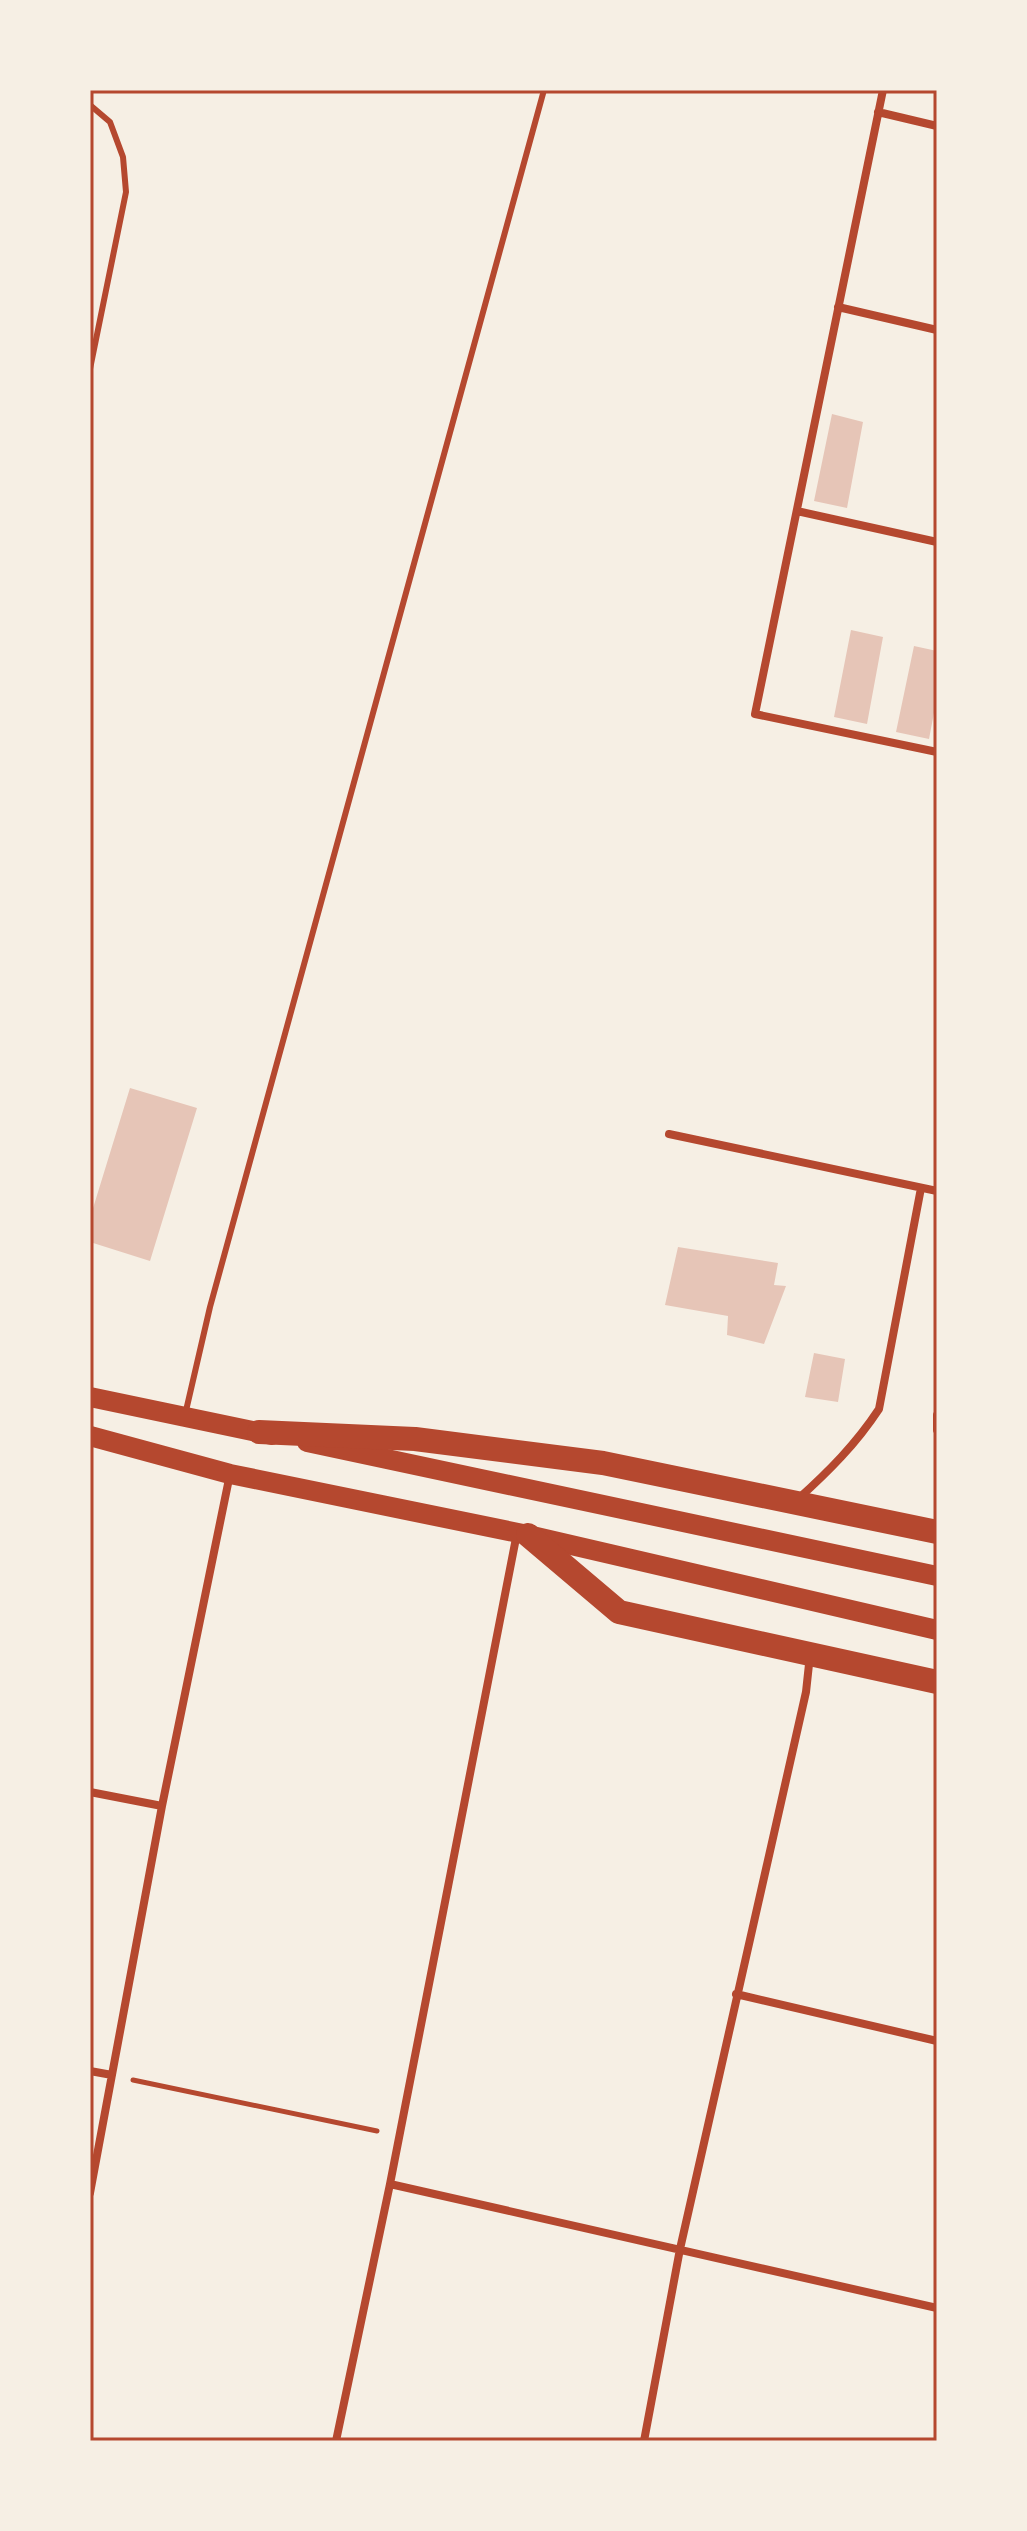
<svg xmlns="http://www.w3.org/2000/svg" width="1027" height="2531" viewBox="0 0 1027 2531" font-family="'Noto Sans',sans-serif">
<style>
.building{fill:#e6c5b7}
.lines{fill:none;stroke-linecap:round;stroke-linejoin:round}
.path{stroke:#b5482f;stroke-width:5}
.service{stroke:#b5482f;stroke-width:6}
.minor{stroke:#b5482f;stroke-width:8}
.primary{stroke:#b5482f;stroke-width:20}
.motorway{stroke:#b5482f;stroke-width:24}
.neatline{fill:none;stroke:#b5482f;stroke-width:3}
</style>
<rect width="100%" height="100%" fill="#f6efe4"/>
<path class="building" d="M832 414 863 422 847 508 814 501Z
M851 630 883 637 867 724 834 717Z
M914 646 937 651V697L929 739 896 732Z
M130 1088 197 1108 150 1261 90 1242V1218Z
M678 1247 778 1263 774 1285 786 1286 764 1344 727 1335 728 1316 665 1305Z
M814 1353 845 1359 838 1402 805 1397Z"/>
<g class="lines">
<path class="path" d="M133 2080 377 2131"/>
<path class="service" d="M90 105 110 122 123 157 126 192 90 369
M185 1415 210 1307 544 90"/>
<path class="minor" d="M883 90 755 714 937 752
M878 112 937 126
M838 307 937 330
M797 511 937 542
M669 1134 937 1191
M937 1415V1430
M798 1499C829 1471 856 1444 879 1409L921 1188
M90 1792 162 1806
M736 1994 937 2041
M90 2071 112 2075
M390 2184 937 2308
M90 2193 162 1806 230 1474
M336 2441 390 2184 517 1533
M644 2441 680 2249 806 1692 810 1655"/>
<path class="primary" d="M90 1397 272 1435
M90 1436 230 1474 528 1535 937 1630
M307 1442 937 1576"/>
<path class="motorway" d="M259 1432 415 1439 603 1463 937 1532
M528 1535 619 1612 937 1682"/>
</g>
<rect width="1027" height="2531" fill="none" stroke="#f6efe4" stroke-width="184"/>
<rect x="92" y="92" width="843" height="2347" class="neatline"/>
</svg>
